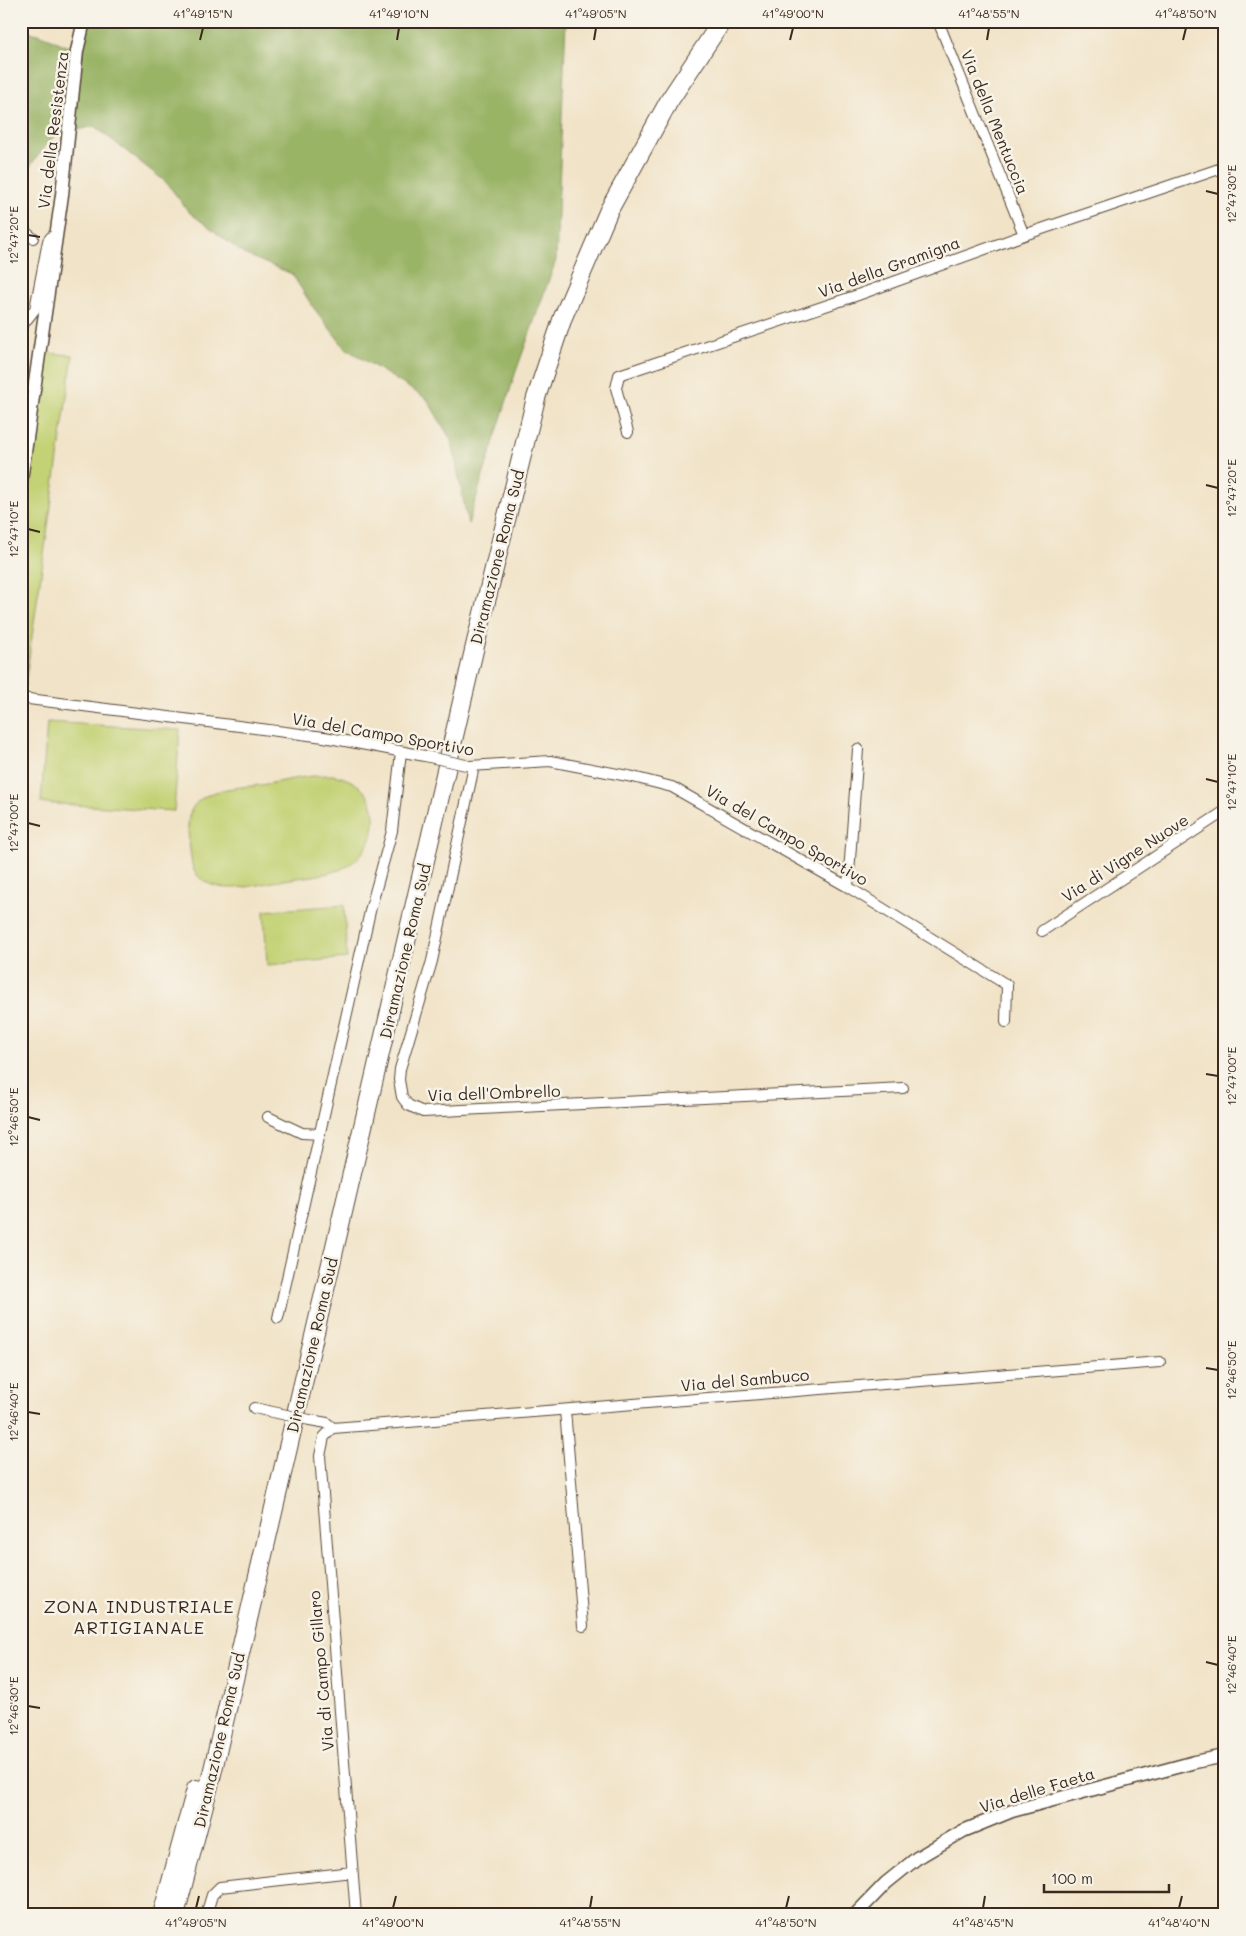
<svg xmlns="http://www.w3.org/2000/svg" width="1246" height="1936" viewBox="0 0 1246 1936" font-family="Mali,sans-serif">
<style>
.green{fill:#c3d274;stroke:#7f7e49}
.forest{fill:#9ab466;stroke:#6a6f42}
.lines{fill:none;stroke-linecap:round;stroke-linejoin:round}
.minor-casing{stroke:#564637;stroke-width:12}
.tertiary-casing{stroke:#564637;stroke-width:15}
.motorway-casing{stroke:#564637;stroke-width:20}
.minor{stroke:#fff;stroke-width:10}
.tertiary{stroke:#fff;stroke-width:12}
.motorway{stroke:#fff;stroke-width:18}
.minor-bridge-casing{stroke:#564637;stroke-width:12;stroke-linecap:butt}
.minor-bridge{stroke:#fff;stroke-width:10}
.ticks{fill:none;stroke:#3b2a1e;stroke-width:2}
.labels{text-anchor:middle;stroke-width:5;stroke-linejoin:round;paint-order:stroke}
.street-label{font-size:16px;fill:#3b2a1e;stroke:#f7f3e8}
.neighbourhood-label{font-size:18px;letter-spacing:1px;fill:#3b2a1e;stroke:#f7f3e8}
.neatline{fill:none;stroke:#3b2a1e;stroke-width:2}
.ticks-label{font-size:12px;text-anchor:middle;fill:#3b2a1e}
</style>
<rect width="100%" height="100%" fill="#f7f3e8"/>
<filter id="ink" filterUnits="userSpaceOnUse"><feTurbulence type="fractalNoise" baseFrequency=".02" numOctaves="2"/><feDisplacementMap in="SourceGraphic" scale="10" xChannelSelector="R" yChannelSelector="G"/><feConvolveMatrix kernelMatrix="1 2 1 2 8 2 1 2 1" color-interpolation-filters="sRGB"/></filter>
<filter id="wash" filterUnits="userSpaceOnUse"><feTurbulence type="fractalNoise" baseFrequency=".0096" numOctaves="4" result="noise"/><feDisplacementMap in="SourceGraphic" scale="20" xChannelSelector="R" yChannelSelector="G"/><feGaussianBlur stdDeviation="1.12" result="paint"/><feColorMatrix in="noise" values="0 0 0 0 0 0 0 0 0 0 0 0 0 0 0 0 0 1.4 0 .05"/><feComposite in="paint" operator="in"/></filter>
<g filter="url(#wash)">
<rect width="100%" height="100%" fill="#f1e3c7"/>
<path class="green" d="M47 353 73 355 24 691 21 690V543Z
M47 722 180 730 174 811 41 803Z
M332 775C350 778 366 787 372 805 380 831 365 860 339 870 322 876 302 877 284 880 258 884 217 898 197 875 190 867 191 852 189 842 188 830 186 816 194 806 199 799 208 794 216 792 230 787 246 787 261 785 284 781 308 775 332 775Z
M344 905 347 958 267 965 264 911Z"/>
<path class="forest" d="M83 21H566L556 260 515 374 468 524 452 442 427 399 345 348 313 307 292 274 244 254 189 212 166 182 94 126 54 136 21 177V25L31 32 47 37 77 51Z"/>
</g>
<g filter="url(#ink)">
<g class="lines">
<g class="minor-casing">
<path id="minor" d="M938 21 1024 235
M24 231 33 238
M21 327 35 309 48 241 51 237 56 238
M628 432 616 388 619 375 855 296 1024 235 1225 167
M21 698 324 737 425 756
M470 766 550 761 633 777 672 787 848 887 1007 985 1006 1022
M474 766 432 961 400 1069 399 1080 402 1097 408 1105 423 1112 903 1088
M848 887 858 749
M1042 931 1225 811
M268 1117 302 1133 320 1134
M278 1318 371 907 392 831 401 752
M254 1408 268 1411
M565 1410 583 1626
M310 1420 327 1423 333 1428
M333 1428 1160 1362
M333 1428 324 1437 320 1456 356 1915
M206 1915 212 1895 220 1887 352 1872"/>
</g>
<g class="tertiary-casing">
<path id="tertiary" d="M21 480 62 195 77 51 84 21
M855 1915 886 1883 917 1858 963 1831 1012 1811 1195 1762 1225 1756"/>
</g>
<g class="motorway-casing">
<path id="motorway" d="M162 1915 196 1789
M175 1915 211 1778 475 646 536 398 563 317 609 210 669 101 722 21"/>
</g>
<use href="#minor" class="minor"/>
<use href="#tertiary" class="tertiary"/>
<use href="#motorway" class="motorway"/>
<g class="minor-bridge-casing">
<path id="minor-bridge" d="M425 756 466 765
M268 1411 310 1420"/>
</g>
<use href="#minor-bridge" class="minor-bridge"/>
</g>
</g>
<path class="ticks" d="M200 40 203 28M397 40 399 28M594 40 596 28M790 40 793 28M987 40 989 28M1183 40 1186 28M1206 191 1218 194M28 235 40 237M1206 485 1218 488M28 529 40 532M1206 779 1218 782M28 823 40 826M1206 1074 1218 1076M28 1117 40 1120M1206 1368 1218 1370M28 1412 40 1414M1206 1662 1218 1665M28 1706 40 1708M196 1908 199 1896M393 1908 396 1896M590 1908 592 1896M786 1908 789 1896M983 1908 985 1896M1179 1908 1182 1896"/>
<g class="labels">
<g class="street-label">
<text transform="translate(995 122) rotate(68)" y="6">Via della Mentuccia</text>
<text transform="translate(53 130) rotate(-83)" y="6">Via della Resistenza</text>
<text transform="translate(889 267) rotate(-20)" y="6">Via della Gramigna</text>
<text transform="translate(497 557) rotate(-76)" y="6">Diramazione Roma Sud</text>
<text transform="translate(383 734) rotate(10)" y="6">Via del Campo Sportivo</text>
<text transform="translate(787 835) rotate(30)" y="6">Via del Campo Sportivo</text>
<text transform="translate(1125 858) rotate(-33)" y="6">Via di Vigne Nuove</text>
<text transform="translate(405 951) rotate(-77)" y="6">Diramazione Roma Sud</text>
<text transform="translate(494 1093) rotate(-2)" y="6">Via dell'Ombrello</text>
<text transform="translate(312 1345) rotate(-77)" y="6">Diramazione Roma Sud</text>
<text transform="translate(745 1380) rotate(-5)" y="6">Via del Sambuco</text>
<text transform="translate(321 1671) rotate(-95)" y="6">Via di Campo Gillaro</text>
<text transform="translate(219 1740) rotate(-77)" y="6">Diramazione Roma Sud</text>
<text transform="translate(1037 1790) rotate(-17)" y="6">Via delle Faeta</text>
</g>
<g class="neighbourhood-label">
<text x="139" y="1613">ZONA INDUSTRIALE<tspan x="139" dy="21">ARTIGIANALE</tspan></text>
</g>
</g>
<rect width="1246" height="1936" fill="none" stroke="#f7f3e8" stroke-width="55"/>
<path d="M1044 1884v8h125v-8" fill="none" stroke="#3b2a1e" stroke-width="2.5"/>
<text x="1051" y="1884" font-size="15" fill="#3b2a1e" stroke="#f7f3e8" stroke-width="4" paint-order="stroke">100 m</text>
<rect x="28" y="28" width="1190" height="1880" class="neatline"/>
<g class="ticks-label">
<text x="203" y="18">41°49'15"N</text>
<text x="399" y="18">41°49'10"N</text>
<text x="596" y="18">41°49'05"N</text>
<text x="793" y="18">41°49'00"N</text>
<text x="989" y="18">41°48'55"N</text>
<text x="1186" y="18">41°48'50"N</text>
<text transform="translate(1232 194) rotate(-90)" y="4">12°47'30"E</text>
<text transform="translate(14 235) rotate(-90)" y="4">12°47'20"E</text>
<text transform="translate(1232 488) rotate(-90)" y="4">12°47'20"E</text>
<text transform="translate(14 529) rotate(-90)" y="4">12°47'10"E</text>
<text transform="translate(1232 782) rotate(-90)" y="4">12°47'10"E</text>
<text transform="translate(14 823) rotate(-90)" y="4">12°47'00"E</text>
<text transform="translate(1232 1076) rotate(-90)" y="4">12°47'00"E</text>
<text transform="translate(14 1117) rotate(-90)" y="4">12°46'50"E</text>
<text transform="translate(1232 1370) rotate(-90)" y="4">12°46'50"E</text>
<text transform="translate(14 1412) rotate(-90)" y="4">12°46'40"E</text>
<text transform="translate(1232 1665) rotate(-90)" y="4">12°46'40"E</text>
<text transform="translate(14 1706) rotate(-90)" y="4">12°46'30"E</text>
<text x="196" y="1927">41°49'05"N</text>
<text x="393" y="1927">41°49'00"N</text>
<text x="590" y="1927">41°48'55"N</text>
<text x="786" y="1927">41°48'50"N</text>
<text x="983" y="1927">41°48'45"N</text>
<text x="1179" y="1927">41°48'40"N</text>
</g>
</svg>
